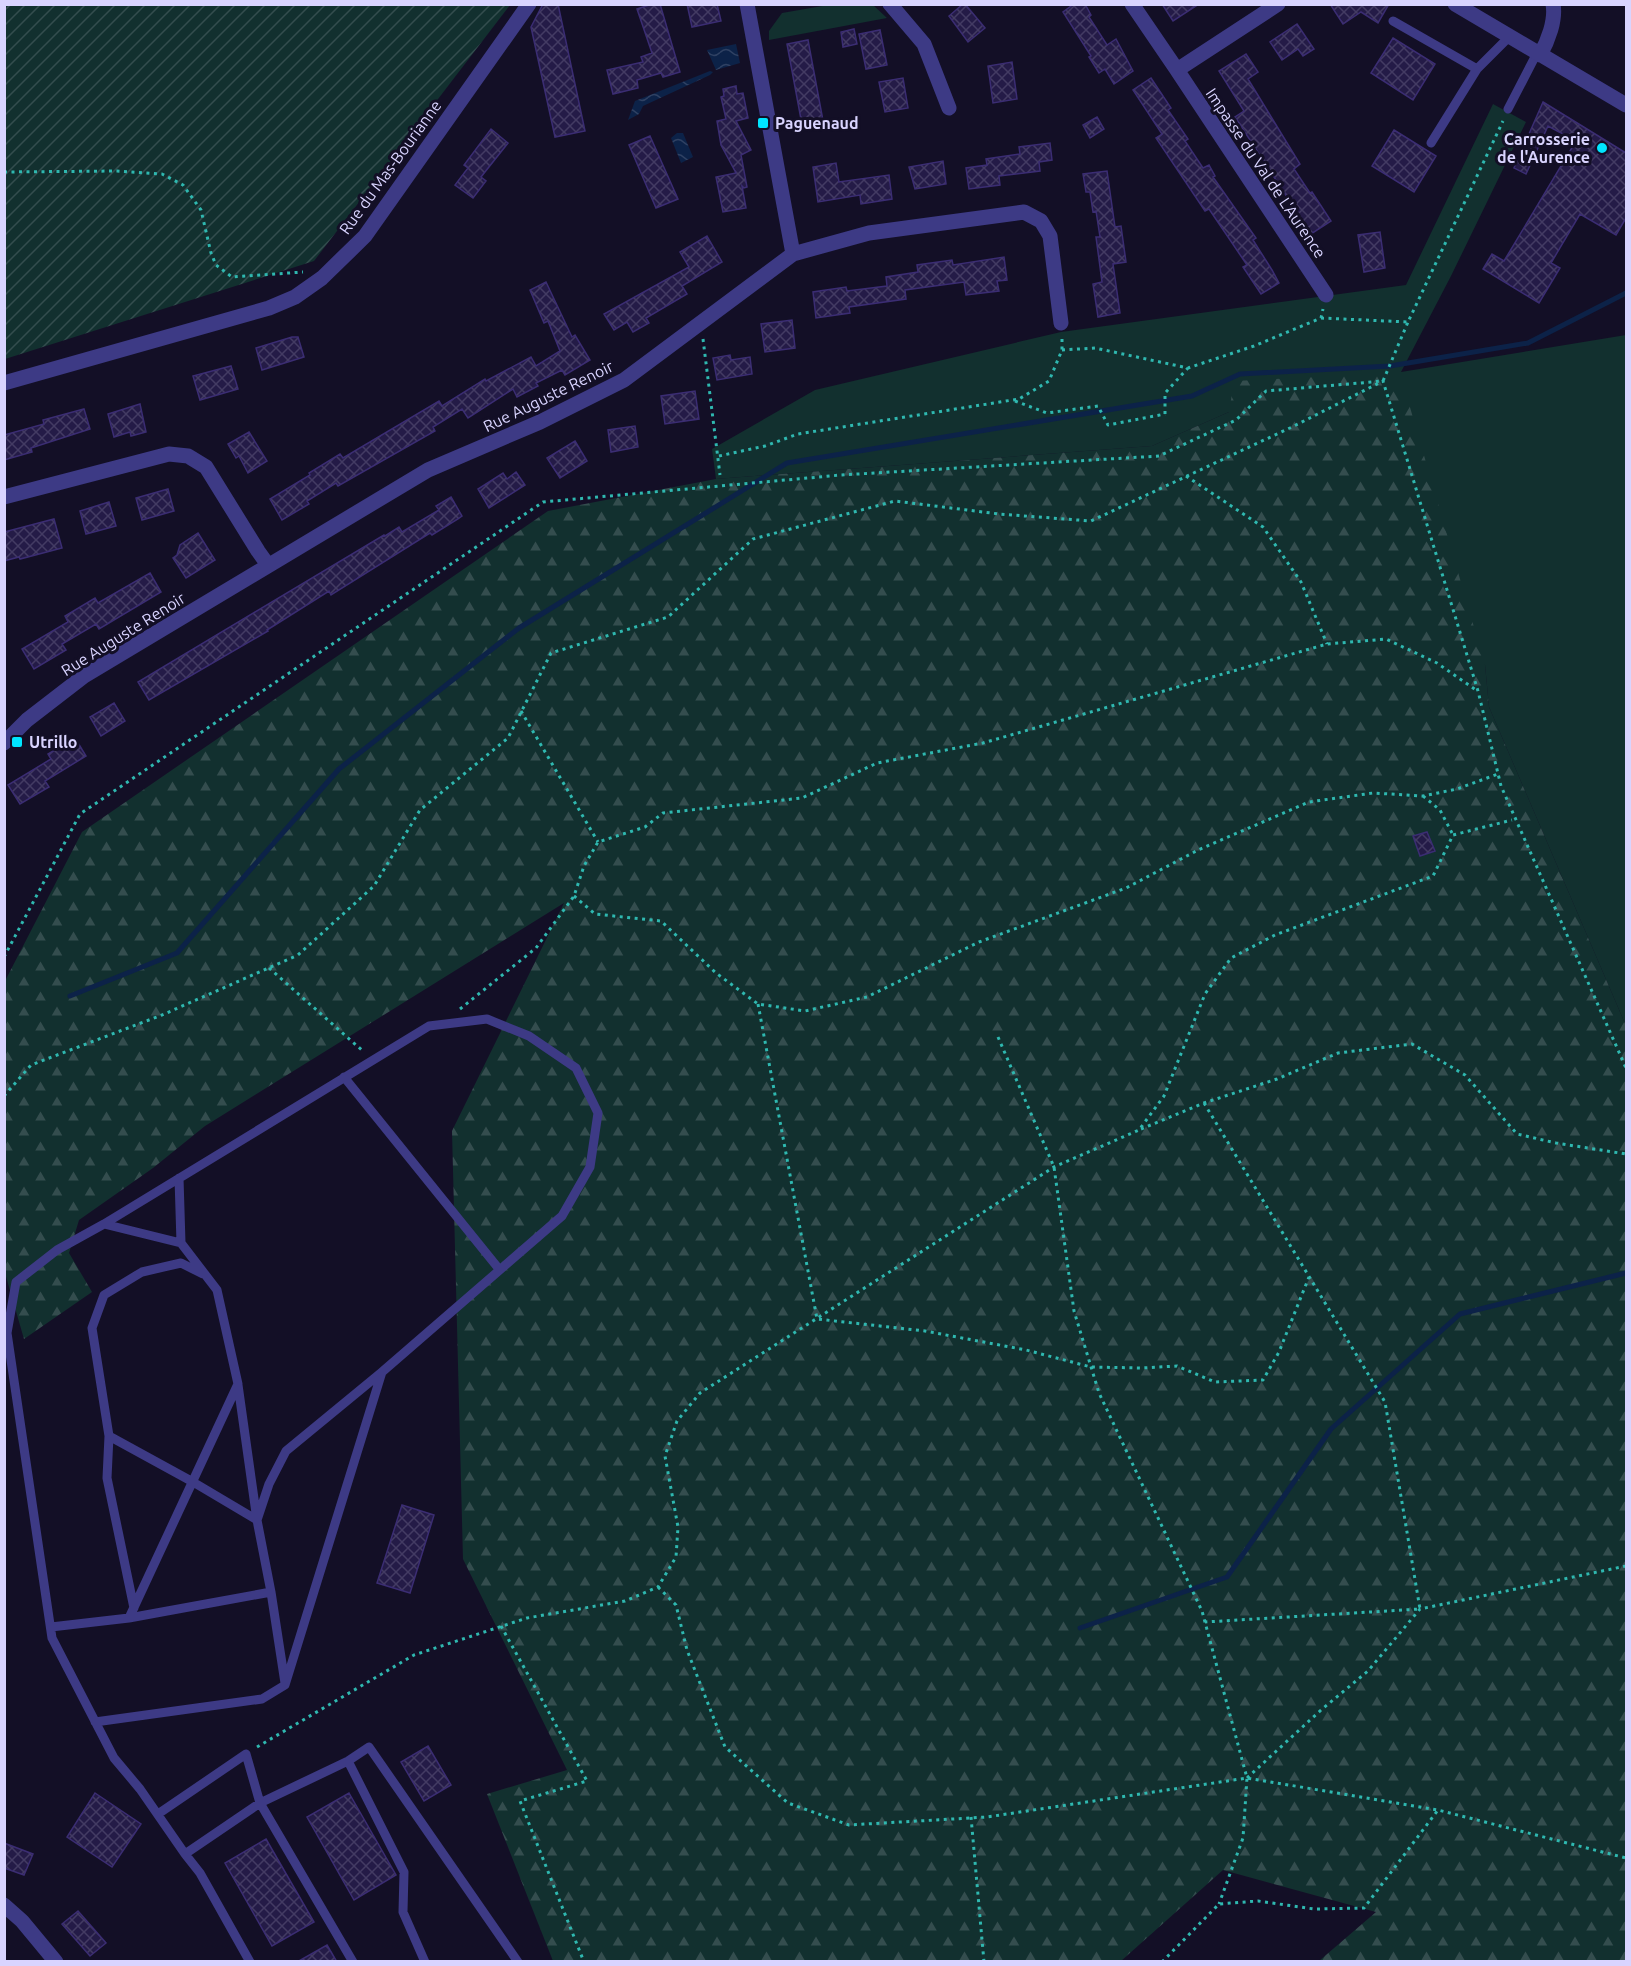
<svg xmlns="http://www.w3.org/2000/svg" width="1631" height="1966" viewBox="0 0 1631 1966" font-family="Ubuntu,sans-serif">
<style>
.green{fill:#12302f}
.forest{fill:url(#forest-firs)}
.garden{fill:url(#garden-furrows)}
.water{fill:url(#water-waves)}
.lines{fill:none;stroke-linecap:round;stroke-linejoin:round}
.stream{stroke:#0c2248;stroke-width:5}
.building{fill:url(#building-cross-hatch);stroke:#3b2d73;stroke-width:1.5}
.path{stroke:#2fb8b0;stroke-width:3;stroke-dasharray:3 4.5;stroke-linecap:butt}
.lane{stroke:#3d3a85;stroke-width:9}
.street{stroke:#3d3a85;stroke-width:15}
.poi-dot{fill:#00e5ff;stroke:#130f26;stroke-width:2}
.labels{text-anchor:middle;stroke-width:6;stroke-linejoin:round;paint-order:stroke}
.poi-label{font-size:16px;font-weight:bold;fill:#d9d4ff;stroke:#130f26;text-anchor:start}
.street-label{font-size:16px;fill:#d9d4ff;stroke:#130f26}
</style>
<defs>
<pattern id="forest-firs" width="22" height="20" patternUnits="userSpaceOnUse" patternTransform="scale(1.5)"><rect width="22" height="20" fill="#12302f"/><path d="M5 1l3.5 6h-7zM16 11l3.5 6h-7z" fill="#344d4e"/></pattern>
<pattern id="garden-furrows" width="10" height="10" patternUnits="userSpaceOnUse" patternTransform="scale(1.5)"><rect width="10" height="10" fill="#12302f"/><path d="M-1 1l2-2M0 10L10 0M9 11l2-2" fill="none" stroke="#344d4e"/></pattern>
<pattern id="water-waves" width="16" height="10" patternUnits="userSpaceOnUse" patternTransform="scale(1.5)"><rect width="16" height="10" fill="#0c2248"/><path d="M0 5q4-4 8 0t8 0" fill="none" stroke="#2f4163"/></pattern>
<pattern id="building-cross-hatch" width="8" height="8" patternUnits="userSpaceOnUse" patternTransform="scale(1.5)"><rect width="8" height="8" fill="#241b47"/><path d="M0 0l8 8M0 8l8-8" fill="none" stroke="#433b63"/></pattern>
</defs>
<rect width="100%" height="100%" fill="#130f26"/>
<path class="green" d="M828 5H873L887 18 769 40V31L782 13Z
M1493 104 1526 122 1451 276 1401 372 1626 335V1026L1489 707 1485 665 1229 412 1152 446 716 479 712 449 815 390 1061 332 1406 285Z"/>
<path class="forest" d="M1400 373 1485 665 1489 707 1626 1026V1961H1319L1376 1912 1223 1870 1121 1961H553L487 1794 567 1770 463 1559 452 1131 564 903 205 1126 153 1168 79 1220 69 1253 92 1292 24 1339 5 1273V981L82 832 548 511 716 479 1152 446 1229 412 1234 381Z"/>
<path class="garden" d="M5 4H510V5L314 261 5 359Z"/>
<path class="water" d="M736 44 740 63 716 70 707 50Z
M710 71 713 72 710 75 643 106 639 114 628 120 635 101Z
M677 133H683L693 157 681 163 671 138Z"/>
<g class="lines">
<path class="stream" d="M70 996 177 953 339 769 519 628 787 463 1192 396 1240 374 1390 366 1528 343 1626 293
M1080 1628 1227 1577 1331 1429 1460 1314 1626 1273"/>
</g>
<path class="building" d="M543 4H558L585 131 555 137 531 27Z
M652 4H660L680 72 663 77 661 73 637 80 638 88 613 94 607 70 643 62 641 57 652 53 637 9Z
M687 4H717L721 21 692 27Z
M963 4H965L985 28 968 42 949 16Z
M1074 4H1085L1091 15 1089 17 1107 45 1116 39 1133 71 1114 84 1105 69 1099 73 1089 57 1091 56 1063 12Z
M1162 4H1199L1173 21Z
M1330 4H1389L1378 23 1361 12 1343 24Z
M1297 24 1314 49 1303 56 1298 49 1282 60 1270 42Z
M854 29 857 44 843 47 841 32Z
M880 30 887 65 866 69 859 34Z
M1393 38 1435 64 1413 100 1371 73Z
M808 40 824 126 803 130 787 44Z
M1246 54 1258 72 1248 79 1300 164 1294 169 1310 193 1312 192 1331 221 1311 234 1235 117 1244 111 1219 71Z
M1012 62 1017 99 993 103 988 66Z
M903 78 908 108 885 112 879 82Z
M1151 78 1171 108 1168 110 1188 139 1185 141 1203 168 1209 165 1215 176 1213 177 1256 238 1253 240 1272 270 1279 283 1261 294 1243 267 1247 265 1209 209 1205 211 1156 138 1162 134 1133 90Z
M736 86 737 94 743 93 748 118 736 121 751 150 741 155 747 187 744 188 742 186 746 208 723 212 716 177 736 173 721 145 717 121 726 119 721 97 724 96 723 89Z
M1543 102 1626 153V218L1616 235 1580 214 1551 263 1560 268 1539 303 1483 269 1492 254 1504 261 1576 141 1548 126 1526 174 1514 168Z
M1097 117 1104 129 1090 138 1083 125Z
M491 129 508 143 481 177 486 181 473 198 455 185 468 168 464 165Z
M1394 130 1436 156 1414 192 1372 166Z
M650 136 678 199 656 208 629 145Z
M1050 143 1052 160 1039 162 1040 171 999 176 1000 185 969 189 966 168 987 165 986 159 1020 154 1019 147Z
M943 161 946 184 915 189 909 167Z
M836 163 839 182 889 175 892 199 861 204 860 195 818 202 813 167Z
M1107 171 1115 227 1121 226 1126 262 1113 264 1120 313 1098 317 1093 284 1102 282 1096 237H1100L1096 211 1093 212 1090 192H1086L1083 174Z
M1380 232 1385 268 1364 272 1358 235Z
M707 236 722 262 682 286 687 294 646 318 649 323 633 332 627 322 614 330 604 314 689 267 680 252Z
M1004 257 1007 280 997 281 999 291 966 295 964 282 905 290 906 299 849 307 850 313 816 318 813 292 846 287 847 291 887 286 886 277 918 272 917 265 952 260 953 265Z
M546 282 572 337 575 335 590 360 565 375 562 370 536 383 538 386 517 397 513 389 468 418 462 409 433 427 435 431 338 486 336 483 307 501 309 504 282 520 270 499 310 475 309 473 340 454 343 458 439 401 442 406 485 379 486 381 531 357 536 366 560 351 548 321 544 323 530 290Z
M792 320 795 348 765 352 761 324Z
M292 337H298L304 357 262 370 256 348Z
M730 355 731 360 750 357 752 374 717 380 713 358Z
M231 366 238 389 200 400 193 376Z
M695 391 699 419 665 424 661 396Z
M140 404 146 432 131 436 130 432 114 437 108 414Z
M84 409 90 429 31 448 32 452 4 460V435L44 424 43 420Z
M635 426 638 447 611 452 608 430Z
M249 432 267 461 248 473 239 456 236 458 228 444Z
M575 441 587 461 560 478 547 458Z
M516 472 525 485 489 508 478 489 503 473 507 479Z
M168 489 174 511 142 520 136 498Z
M451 497 462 516 458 519 432 535 430 533 331 595 329 591 267 630 268 631 149 700 138 682 384 535 385 536 399 527 402 532 439 510 436 506Z
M109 502 116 526 86 534 80 511Z
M54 519 62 548 20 559 19 557 4 561V532Z
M198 533 215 560 186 578 173 558 177 555 180 545Z
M150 573 161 592 99 629 96 624 62 644 66 650 34 669 22 649 68 622 65 616 95 598 98 603Z
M114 703 125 721 101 736 90 717Z
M75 738 86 756 45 781 49 787 20 804 8 785 51 759 48 754Z
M1427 832 1435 851 1420 856 1413 836Z
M402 1505 434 1515 410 1593 377 1583Z
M428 1746 451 1785 424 1801 401 1762Z
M95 1793 141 1824 112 1867 67 1837Z
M349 1793 396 1875 354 1900 307 1817Z
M266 1839 314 1922 272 1946 225 1863Z
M4 1843 33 1854 24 1875 4 1868Z
M78 1911 106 1943 90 1956 62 1924Z
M327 1945 337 1962H297Z"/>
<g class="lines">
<path class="path" d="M4 172 117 171 162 174 183 185 201 210 211 253 216 265 232 277 303 272
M1321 318 1408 322 1503 121
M703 339 720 475
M1062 350 1095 348 1188 368 1254 346 1321 318 1323 309
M1015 401 1047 413 1098 406 1108 425 1165 414
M1165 414V393L1188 368
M719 456 765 446 798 434 1019 399 1049 381 1062 350V339
M1186 476 1263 527 1301 582 1327 644
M521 711 598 842
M1423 796 1440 810 1453 835
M574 896 595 914 661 921 716 973 758 1004 805 1011 867 997 979 942 1126 888 1198 850 1309 802 1373 793 1423 796 1457 789 1498 774
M4 957 80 814 543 502 841 475 1159 456 1236 420 1266 391 1383 381 1408 322
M269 968 364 1052
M758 1004 817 1319 925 1331 1026 1350 1091 1367 1141 1368 1177 1366 1215 1382 1263 1380 1279 1352 1309 1277
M460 1009 536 948 574 896 584 866 598 842 645 827 663 813 802 798 877 763 983 743 1327 644 1386 639 1437 663 1476 690
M998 1037 1054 1167 1074 1311 1099 1393 1202 1611 1247 1778 1243 1838 1219 1904
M4 1096 31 1065 162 1015 298 955 374 886 420 810 508 738 551 653 668 617 753 539 895 501 999 514 1091 521 1292 427 1383 381 1478 691 1501 786 1626 1068
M1204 1103 1385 1402 1420 1609 1205 1622
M1141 1129 1204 1103 1277 1079 1338 1053 1412 1044 1465 1075 1517 1134 1556 1143 1626 1154
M658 1587 676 1605 687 1650 725 1747 788 1803 849 1825 987 1817 1247 1778 1438 1810 1626 1858
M501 1626 587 1781 520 1801 584 1962
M257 1747 414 1655 527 1618 625 1601 658 1587 676 1557 678 1527 665 1456 677 1421 700 1393 1054 1167 1139 1130 1164 1096 1205 994 1231 958 1275 935 1433 876 1453 835 1512 820
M1247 1778 1321 1710 1368 1671 1420 1609 1626 1566
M971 1817 984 1962
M1162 1962 1219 1904 1258 1901 1314 1909 1364 1908 1438 1810"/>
<path class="lane" d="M1393 21 1477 69 1509 37
M1508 109 1537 53
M1431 143 1477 69
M344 1077 499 1269
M179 1178 181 1243
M104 1224 429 1026 487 1019 529 1036 576 1068 598 1113 590 1167 562 1216 382 1372
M109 1436 107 1478 134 1608
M271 1592 285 1683
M129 1618 271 1592 257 1520 238 1385
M51 1627 129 1618 238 1384 217 1290 181 1243 104 1224 57 1250 16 1282 7 1333 52 1638 114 1758 140 1789 185 1854
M95 1722 262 1699 285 1685 382 1372 286 1451 269 1484 257 1520 193 1482 109 1436 92 1328 104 1295 142 1272 181 1263 203 1274
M348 1761 404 1872 403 1912 425 1962
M158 1814 246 1754 260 1803 348 1761 369 1747 518 1962
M250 1962 200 1873 185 1854 260 1803 353 1962"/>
<path class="street" d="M747 4 793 254
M890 4 924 44 949 108
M1132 4 1177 70 1278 4
M1455 4 1626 105
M1540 55C1548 41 1556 20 1553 4
M1177 70 1326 295
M4 383 269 308 295 297 322 278 365 236 529 4
M4 497 169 454 188 456 206 467 258 551 268 565
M4 743 27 720 84 676 428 470 540 422 624 380 793 254 869 233 1024 212 1041 221 1050 236 1061 323
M4 1905 22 1921 56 1962"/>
</g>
<g class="poi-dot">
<rect x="757" y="117" width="12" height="12" rx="3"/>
<circle cx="1602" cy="148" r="6"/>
<rect x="11" y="736" width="12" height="12" rx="3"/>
</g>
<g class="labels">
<g class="poi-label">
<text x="775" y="129">Paguenaud</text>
<text x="1590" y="145" text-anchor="end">Carrosserie<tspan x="1590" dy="18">de l'Aurence</tspan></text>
<text x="29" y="748">Utrillo</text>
</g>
<g class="street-label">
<text transform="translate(390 167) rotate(-54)" y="6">Rue du Mas-Bourianne</text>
<text transform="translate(1266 173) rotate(56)" y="6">Impasse du Val de L'Aurence</text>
<text transform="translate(548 396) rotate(-26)" y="6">Rue Auguste Renoir</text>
<text transform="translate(123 634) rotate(-32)" y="6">Rue Auguste Renoir</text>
</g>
</g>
<rect width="1631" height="1966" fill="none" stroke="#d9d4ff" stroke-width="12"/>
</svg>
